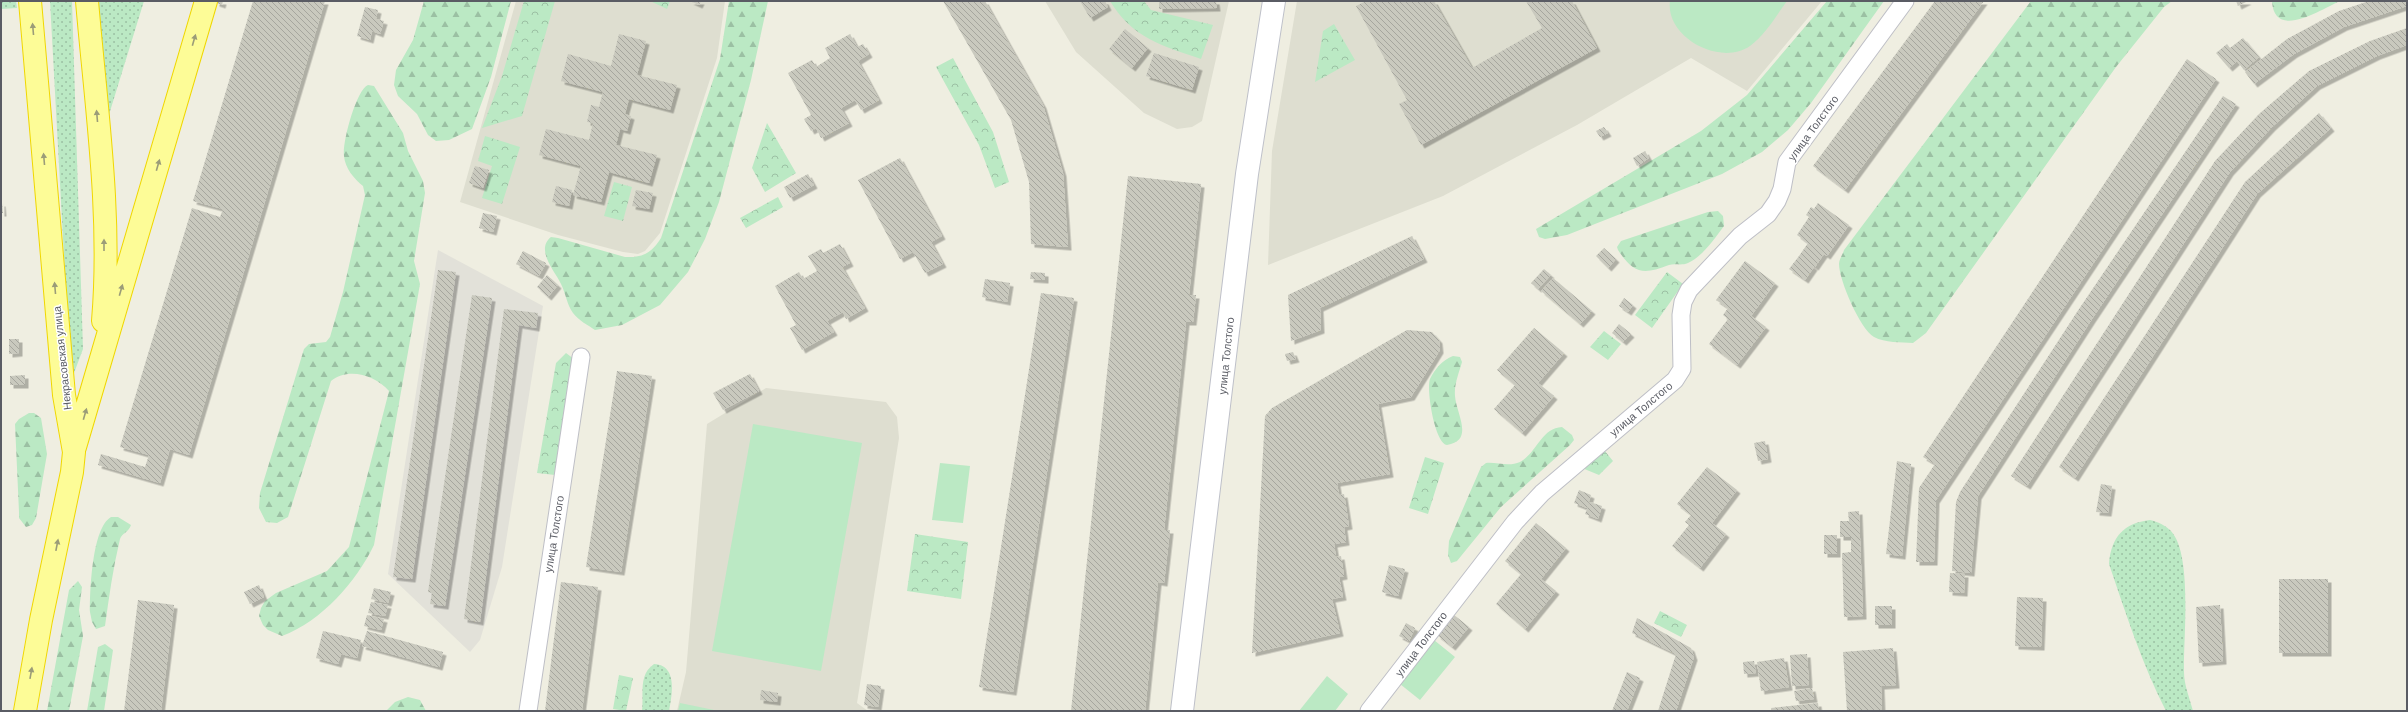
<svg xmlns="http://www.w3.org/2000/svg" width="2408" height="712" viewBox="0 0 2408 712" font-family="'DM Sans',sans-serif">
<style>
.industrial{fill:#e2e1d9}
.education{fill:#deded0}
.grass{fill:url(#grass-dots)}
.forest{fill:url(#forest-firs)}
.park{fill:url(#park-crowns)}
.garden{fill:#bbe9c4}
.building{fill:url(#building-back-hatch);filter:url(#shadow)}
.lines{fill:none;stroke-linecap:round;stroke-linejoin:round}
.minor-casing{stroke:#bebfc6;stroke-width:19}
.secondary-casing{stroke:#bec0c9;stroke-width:24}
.trunk-casing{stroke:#f0d700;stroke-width:24}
.minor{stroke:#fff;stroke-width:17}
.secondary{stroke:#fff;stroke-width:22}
.trunk{stroke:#fdfc97;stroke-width:22}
.oneway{fill:#9b9c78}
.labels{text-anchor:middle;stroke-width:3;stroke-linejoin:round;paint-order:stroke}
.street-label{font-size:11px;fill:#5a5c64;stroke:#fff}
</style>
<defs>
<pattern id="grass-dots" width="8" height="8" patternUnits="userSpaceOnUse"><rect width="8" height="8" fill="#bbe9c4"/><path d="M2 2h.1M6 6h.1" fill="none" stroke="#9bc0a3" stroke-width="1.8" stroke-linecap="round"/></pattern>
<pattern id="forest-firs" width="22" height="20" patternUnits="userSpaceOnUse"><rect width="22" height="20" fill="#bbe9c4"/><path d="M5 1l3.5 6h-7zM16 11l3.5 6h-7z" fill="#9bc0a3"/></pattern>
<pattern id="park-crowns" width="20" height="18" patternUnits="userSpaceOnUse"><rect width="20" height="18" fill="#bbe9c4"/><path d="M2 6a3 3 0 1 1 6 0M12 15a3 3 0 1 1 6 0" fill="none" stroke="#9bc0a3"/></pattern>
<pattern id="building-back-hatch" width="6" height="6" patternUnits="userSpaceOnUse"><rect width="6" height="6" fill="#c9c9be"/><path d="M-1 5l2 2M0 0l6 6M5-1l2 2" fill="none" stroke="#a6a69e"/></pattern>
<filter id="shadow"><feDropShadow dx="3.5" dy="3.5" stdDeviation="0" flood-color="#0004"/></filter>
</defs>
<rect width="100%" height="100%" fill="#efeee1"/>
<path class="industrial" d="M438 250 543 306 502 567 480 640 470 652 388 574Z"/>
<path class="education" d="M516 1H725L717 58 660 233 645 251 638 254 623 252 558 235 460 202Z
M1045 1H1229L1202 121 1192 127 1177 129 1144 113 1076 52Z
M1297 1H1822L1747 91 1691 58 1577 125 1443 196 1268 265 1272 151Z
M766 388 886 402 897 417 899 438 857 703 868 711H677L686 672 707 424Z"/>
<path class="grass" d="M1 1H16L17 8 1 9Z
M50 1H72L83 349 74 373 67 311Z
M97 1H144L107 121Z
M2150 520C2158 522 2165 525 2171 531 2193 555 2183 640 2184 672 2184 685 2190 699 2193 711H2166C2142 664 2126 614 2109 564 2111 537 2124 523 2150 520Z
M654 664C678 665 672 695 669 711H642C644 694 638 675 654 664Z"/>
<path class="forest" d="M424 1H511L491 77 472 129 449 140 436 141 428 135 417 114 398 96 394 85 396 70 413 40Z
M729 1H768L751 80 719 202 705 239 688 272 660 305 622 325 595 330C588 325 579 321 573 313 567 305 566 294 561 284 555 271 535 250 551 237L558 238 625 257C642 258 652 253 661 238L720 59Z
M1827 1H1884L1811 103 1788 130 1762 152 1722 174 1567 235 1545 239 1539 237 1536 229 1701 131 1747 95Z
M2031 1H2172L2164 7 2116 67 1926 333 1913 343C1901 342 1885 343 1874 337 1860 329 1839 280 1839 264 1839 259 1843 254 1844 250Z
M2272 1H2340C2322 9 2274 41 2272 1Z
M368 85 374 86 403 133 408 151 423 181 425 193 414 261 420 284 374 545C356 582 322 621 282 636L268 630 263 625 259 616 261 608 265 601 276 593 327 571 349 547 389 391C375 375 348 367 331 381L288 517 277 523 266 522 259 508 260 493 304 349 309 344 326 342 330 337 343 292 365 195 363 186C354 179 345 168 344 156 342 143 356 90 368 85Z
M1718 211 1723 216 1724 226C1715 238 1702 257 1688 263 1681 266 1675 263 1669 265 1643 275 1634 274 1618 250L1617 247 1621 241 1708 212Z
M1453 356 1460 357 1462 362C1459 373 1454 384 1455 396 1456 413 1475 441 1447 445 1435 444 1426 390 1430 379 1435 369 1442 360 1453 356Z
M29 413H34L41 418 47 454 36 518 32 525 26 527 19 518V512L15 424 19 419Z
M1562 427 1572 435 1574 440 1570 445 1501 507 1457 561 1451 563 1448 555 1449 541 1481 467 1486 463C1497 462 1509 467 1520 462 1537 453 1541 428 1562 427Z
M111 517H118L131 525C129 532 122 533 120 539 113 568 109 597 105 626L96 629 92 622 90 612C90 590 92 528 111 517Z
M78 581 82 587 79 610 83 636 69 711H47L69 590Z
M105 644 113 650 104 711H87L98 647Z
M408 697 420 700 426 711H386L395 702Z"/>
<path class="park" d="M524 1H555L522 116 482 128 502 76Z
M650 1H670L667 9Z
M1110 1H1144L1151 10 1213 25 1201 59C1163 46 1132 38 1110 1Z
M1334 24 1355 60 1315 82 1323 31Z
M953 58 993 132 1009 182 995 188 979 145 936 67Z
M767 123 796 173 765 192 752 168Z
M485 136 520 147 502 204 482 198 492 166 478 161Z
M614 182 632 187 623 221 604 216Z
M778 197 783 207 746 228 740 218Z
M1667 272 1683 284 1652 328 1635 315Z
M1604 331 1621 344 1608 360 1590 347Z
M566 353 574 359 555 475 537 473 556 363Z
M1604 450 1613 461 1599 475 1582 468Z
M1425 457 1444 463 1428 514 1409 508Z
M915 534 968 542 961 599 907 591Z
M1660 611 1687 625 1681 637 1654 623Z
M619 675 633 678 626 711 613 709Z"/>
<path class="garden" d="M1670 1H1787C1776 16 1765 35 1750 46 1720 67 1665 37 1670 1Z
M753 424 862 443 821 671 712 651Z
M940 463 970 466 963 523 932 520Z
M1434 640 1455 657 1420 700 1400 684Z
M1327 676 1348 694 1335 711H1299Z
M680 703 719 711H678Z"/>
<path class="building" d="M216 1H223L222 5 216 3Z
M253 1H325L189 455 170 449 160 483 98 465 101 454 145 467 149 455 120 447 192 208 220 217 223 209 193 201Z
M690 1H701L699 5Z
M943 1H985L1043 105 1063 173 1068 247 1031 244 1029 182 1011 120Z
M1080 1H1105L1108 7 1090 18Z
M1159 1H1216L1217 8 1159 9Z
M1366 1H1434L1472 68 1542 28 1526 1H1572L1597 48 1421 145 1399 104 1407 100 1356 6Z
M1935 1H1984L1845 190 1813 166Z
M2236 1H2248L2238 6Z
M2369 1H2407V6L2344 27 2294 54 2254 84 2245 72 2287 39 2339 11Z
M365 7 378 10 376 19 384 21 380 34 372 31 370 40 357 36Z
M2407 28V45L2377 56 2317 86 2272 127 2230 172 2027 486 2011 476 2215 161 2259 114 2309 71 2370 41Z
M1125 29 1148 48 1132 68 1109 49Z
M619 34 646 41 637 75 677 85 670 110 629 99 625 114 631 116 627 131 620 129 616 145 657 155 649 183 609 172 601 202 573 195 581 166 539 155 546 129 589 140 593 123 587 122 591 105 599 107 603 92 561 81 568 54 611 66Z
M850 34 857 47 863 44 869 54 858 61 879 100 861 110 855 100 841 108 849 123 821 138 816 128 811 131 804 119 811 115 788 73 812 60 816 67 830 58 825 48Z
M2243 38 2259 57 2244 70 2237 61 2229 68 2216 53 2227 44 2230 48Z
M1154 53 1199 67 1192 90 1146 76Z
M2187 59 2216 79 1936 500 1934 562H1916L1919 488 1935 464 1923 457Z
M2223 96 2236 104 2092 319 1978 496 1971 573 1952 571 1956 502 1960 492 2077 312Z
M2319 113 2331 128 2257 194 2075 478 2059 467 2245 182Z
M1604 127 1608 133 1600 137 1596 131Z
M1645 151 1649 158 1637 166 1633 158Z
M900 158 942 236 931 242 943 264 925 273 913 252 900 259 858 180Z
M475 166 489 170 483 188 469 183Z
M808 174 814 185 790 198 784 187Z
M1128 176 1201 184 1189 295H1196L1193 322H1186L1164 530H1170L1164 583 1158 582 1145 711H1071Z
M556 186 572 190 569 206 552 202Z
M636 190 653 193 649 209 632 206Z
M1 203H2L3 213H1Z
M1818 203 1849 225 1827 256 1824 254 1815 267 1799 256 1808 243 1797 235 1809 217 1806 215 1811 207 1814 209Z
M483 213 497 216 493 232 479 228Z
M1412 236 1424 259 1320 308 1321 330 1291 341 1288 295Z
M840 244 850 263 842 267 865 308 846 319 843 312 827 321 834 332 802 350 790 328 796 325 775 286 799 272 803 279 817 271 808 256 821 249 823 253Z
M1604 248 1616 259 1608 268 1596 256Z
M523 251 546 263 539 276 516 264Z
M1799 256 1814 267 1805 280 1789 269Z
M1745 261 1775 283 1751 316 1766 327 1737 365 1709 344 1728 319 1723 315 1728 308 1716 300Z
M1544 269 1551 275 1538 289 1531 283Z
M438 270 456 272 412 579 393 577Z
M1031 272 1045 273V280L1030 279Z
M547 275 558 285 548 297 537 287Z
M1553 278 1592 311 1580 324 1541 291Z
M985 279 1010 283 1007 302 982 297Z
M1041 293 1074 298 1013 692 979 687Z
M472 295 492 298 445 606 430 604 432 593 428 592Z
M1624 298 1633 305 1628 312 1619 306Z
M504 309 538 313 536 328 519 325 480 622 464 619Z
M1619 324 1631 334 1623 342 1612 333Z
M1534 328 1564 353 1538 383 1554 396 1522 433 1494 409 1515 385 1497 370Z
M1407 330 1432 332 1439 340 1440 350 1411 397 1378 404 1390 474 1337 483 1339 495 1344 494 1349 526 1344 527 1346 542 1334 544 1336 557 1341 556 1344 576 1339 577 1343 597 1332 599 1340 633 1252 653 1265 416 1272 408Z
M9 339H19V353L9 354Z
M1293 352 1296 359 1287 361 1285 354Z
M617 371 652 376 621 572 586 567Z
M750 374 759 391 723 410 713 393Z
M25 375V385H10V376Z
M1765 441 1768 459 1758 461 1754 443Z
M1897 461 1911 464 1902 556 1886 554Z
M1707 467 1737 490 1712 523 1726 534 1700 568 1672 546 1689 525 1685 522 1691 515 1677 504Z
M2101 484 2112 486 2108 513 2096 512Z
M1579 490 1591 495 1587 508 1574 503Z
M1590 502 1602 506 1598 519 1585 514Z
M1859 511 1863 616 1844 617 1842 553 1851 552V537H1840V521H1849L1848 512Z
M1536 523 1566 548 1541 579 1556 591 1525 629 1496 604 1521 574 1505 561Z
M1824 535H1837V554H1824Z
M1389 565 1405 569 1398 596 1382 592Z
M1950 573 1965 574 1964 593 1949 592Z
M2279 579H2328V653H2279Z
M561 582 598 587 582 711H545Z
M259 585 264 597 250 604 244 592Z
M374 588 391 592 388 603 371 599Z
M2017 597 2043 598 2041 647 2015 646Z
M138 600 174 605 161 711H124Z
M371 602 388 605 385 616 368 613Z
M2220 605 2223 661 2199 663 2196 607Z
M1875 606H1892V625H1875Z
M367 615 384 619 381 630 364 626Z
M1454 615 1469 627 1452 647 1437 635Z
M1637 618 1691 648 1694 657 1676 711H1658L1676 654 1632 633Z
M1406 623 1415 628 1409 641 1399 636Z
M323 631 361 640 357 658 341 654 338 664 316 658Z
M367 631 443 652 439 667 362 646Z
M1893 648 1896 685 1881 686 1882 711H1847L1843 652Z
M1807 654 1809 685 1792 686 1790 655Z
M1784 658 1789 687 1761 691 1757 662Z
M1754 661 1756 673 1744 674 1743 662Z
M1627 672 1640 678 1627 711H1612Z
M867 684 881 686 878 707 864 705Z
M1812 688 1814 699 1796 701 1794 691Z
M761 690 778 693 777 702 760 700Z
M1818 703 1819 711H1772L1771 708Z"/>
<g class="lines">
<g class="minor-casing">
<path id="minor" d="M528 711 581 357
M1369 711 1515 522 1542 493 1675 380 1682 369 1681 315 1683 302 1689 290 1740 236 1768 214 1777 201 1782 189 1787 162 1905 1"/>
</g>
<g class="secondary-casing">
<path id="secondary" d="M1182 711 1247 174 1274 1"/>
</g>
<g class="trunk-casing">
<path id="trunk" d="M87 1C96 107 112 215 103 321
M75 447 206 1
M25 711 41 620 72 472 74 452 64 395 30 1"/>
</g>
<use href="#minor" class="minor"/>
<use href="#secondary" class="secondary"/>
<use href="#trunk" class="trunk"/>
</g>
<defs><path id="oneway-solid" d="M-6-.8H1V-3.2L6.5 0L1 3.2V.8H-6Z"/></defs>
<g class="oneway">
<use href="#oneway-solid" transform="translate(33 29) rotate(-95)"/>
<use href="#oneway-solid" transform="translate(194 40) rotate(-74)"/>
<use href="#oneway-solid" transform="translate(97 116) rotate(-95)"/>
<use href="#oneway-solid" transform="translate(44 159) rotate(-95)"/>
<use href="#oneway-solid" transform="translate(158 165) rotate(-74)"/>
<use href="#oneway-solid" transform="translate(104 245) rotate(-90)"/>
<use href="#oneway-solid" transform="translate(55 288) rotate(-95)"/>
<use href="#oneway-solid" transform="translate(121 290) rotate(-74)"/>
<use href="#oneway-solid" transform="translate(85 414) rotate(-74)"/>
<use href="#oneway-solid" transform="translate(57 545) rotate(-79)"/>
<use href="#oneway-solid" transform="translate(31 673) rotate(-80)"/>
</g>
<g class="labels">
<g class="street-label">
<text transform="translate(1813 128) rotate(-54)" y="4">улица Толстого</text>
<text transform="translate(1226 356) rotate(-84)" y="4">улица Толстого</text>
<text transform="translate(62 358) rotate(-96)" y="4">Некрасовская улица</text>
<text transform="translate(1641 409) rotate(-40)" y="4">улица Толстого</text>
<text transform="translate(554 534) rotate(-81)" y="4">улица Толстого</text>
<text transform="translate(1421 644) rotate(-53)" y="4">улица Толстого</text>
</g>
</g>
<rect width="2408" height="712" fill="none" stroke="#5a5c64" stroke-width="4"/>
</svg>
